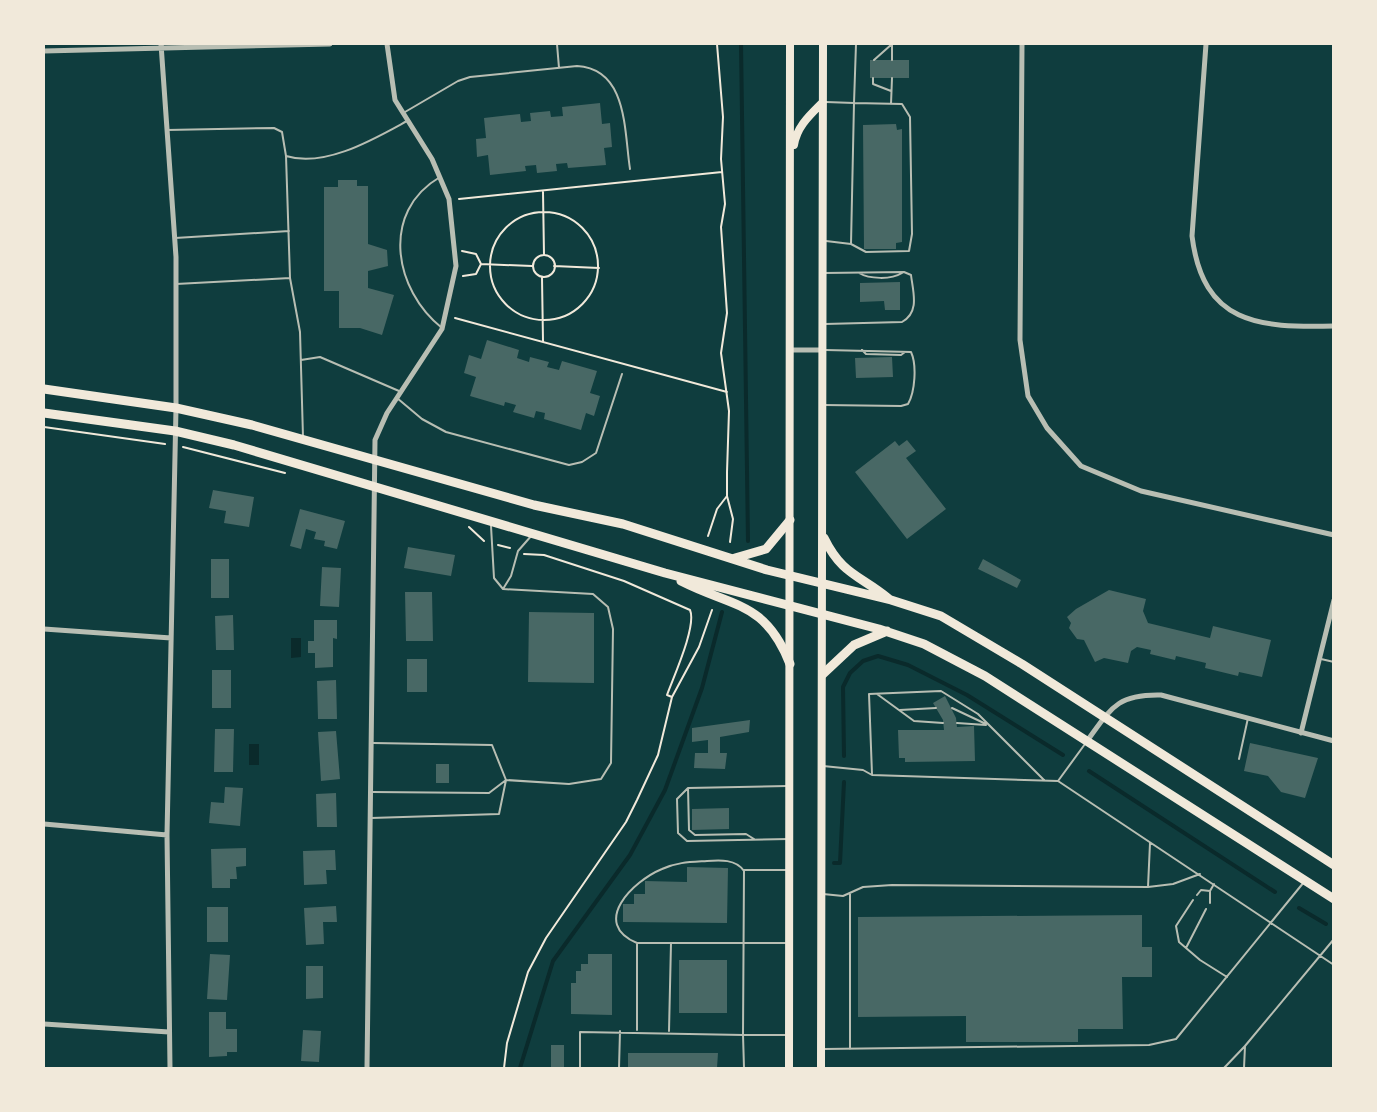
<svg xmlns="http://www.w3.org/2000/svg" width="1377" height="1112" viewBox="0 0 1377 1112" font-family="Quicksand,sans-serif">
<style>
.water{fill:#0a2a2b}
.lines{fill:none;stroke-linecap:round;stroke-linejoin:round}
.stream{stroke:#0a2a2b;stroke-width:4}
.building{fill:#486865}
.path{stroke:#f1e9da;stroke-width:2}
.service{stroke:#b8beb3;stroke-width:2}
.minor{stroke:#b8beb3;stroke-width:5}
.primary{stroke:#f1e9da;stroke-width:8}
.trunk{stroke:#f1e9da;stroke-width:9}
</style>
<rect width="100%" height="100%" fill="#0f3d3e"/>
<path class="water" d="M291 638H301V657L291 658Z
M249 744H259V765H249Z"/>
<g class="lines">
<path class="stream" d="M741 44 748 541
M844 756 843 687 850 673 863 661 878 656 908 665 967 695 1063 755
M1089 771 1275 892
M834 863H840L844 782
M1299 908 1326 924
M520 1068 553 961 630 855 665 790 702 688 722 612"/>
</g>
<path class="building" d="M870 60H909V78H870Z
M600 103 602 124 610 123 612 147 604 148 606 165 568 168 567 163 556 164 557 171 537 173 536 165 525 166 526 171 490 175 488 155 477 157 476 139 486 138 484 118 520 114 521 122 531 121 530 113 550 111 551 117 563 116 562 107Z
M896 124 897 130 902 129V242L896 243V249H864L863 125Z
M338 180H357V186H368V244L387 250 388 266 368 271V288L394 295 382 335 360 328H339V291H324V187H338Z
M900 282V310H885L884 301 860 302V283Z
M487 340 519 350 517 358 529 362 530 357 549 362 547 367 559 370 562 361 597 371 590 393 600 396 594 416 586 413 581 430 544 419 545 413 536 411 534 418 513 412 516 405 505 402 504 406 470 396 476 377 464 373 469 355 481 359Z
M892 357 893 377 856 378 855 358Z
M907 440 916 451 906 458 946 509 907 539 855 472 895 441 899 446Z
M213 490 254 497 249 527 224 523 226 511 209 508Z
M300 509 345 521 337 549 324 546 325 541 314 539 316 532 306 529 301 549 290 546Z
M408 547 455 555 451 576 404 568Z
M211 559H229V598H211Z
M983 559 1021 580 1017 588 978 569Z
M322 567 341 568 339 607 320 606Z
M1109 590 1146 599 1143 611 1148 623 1210 638 1213 626 1271 640 1262 677 1239 672 1238 676 1205 668 1206 663 1176 656 1175 660 1150 654 1151 650 1137 647 1131 651 1128 663 1104 658 1095 662 1084 640 1077 639 1069 628 1071 623 1067 617 1076 609Z
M405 592H432L433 641H406Z
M529 612 594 613V683L528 682Z
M233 615 234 650H216L215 616Z
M314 620H337V639L333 638V667L315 668V653H308V641H314Z
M407 659H427V692H407Z
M212 670H231V708H212Z
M336 680 337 719H318L317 681Z
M945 696 956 718 957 727 974 726 975 761 905 762V758H899L898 730H944L943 720 933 703Z
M750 720 749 732 720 737V753H727L725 769 694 768 695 753H708V740L692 742V728Z
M215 729H234L233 772H214Z
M336 731 340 779 321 781 318 732Z
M1250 743 1318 758 1305 798 1281 792 1268 776 1244 771Z
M436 764H449V783H436Z
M225 787 243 788 240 826 209 823 211 802 224 803Z
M336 793 337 827H317L316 794Z
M729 808V829L692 830V809Z
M246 848V866L236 867 237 879H230V888H212L211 849Z
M335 850 336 870H326L327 884 304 885 303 851Z
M687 867 728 868 727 923 623 922V904H634V894H645V881L687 882Z
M336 906 337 922H323L324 944 306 945 304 908Z
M207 907H228V942H207Z
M1142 915V947H1152V977H1122L1123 1029H1078V1042H966V1016L858 1017V917Z
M210 954 230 955 227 1000 207 999Z
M588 954H612V1015L571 1014V983H576V971H581V964H588Z
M679 960H727V1013H679Z
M306 966H323V998L306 999Z
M209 1012H226V1029H237V1052H227V1056L209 1057Z
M303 1030 321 1031 319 1062 301 1061Z
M551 1045H564V1068H551Z
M628 1053H718L717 1068H628Z"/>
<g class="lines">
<path class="path" d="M717 44 723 117 721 159 725 204 721 227 727 313 721 353 729 411 727 472V496L733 519 730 542
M543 192 544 255
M459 199 722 172
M490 266a54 54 0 1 1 108 0a54 54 0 1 1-108 0Z
M462 251 476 254 481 264 476 274 463 276
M533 266a11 11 0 1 1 22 0a11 11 0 1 1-22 0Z
M481 264 532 266
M554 266 599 268
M542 278 543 341
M455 318 727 392
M44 427 165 444
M183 447 285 473
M469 527 484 541
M708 536 717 509 727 496
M498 545 510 548
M524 554 544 555 624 581 690 610C697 626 673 678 667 695L672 697
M504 1068 507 1043 528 972 546 938 626 822 637 800 658 755 672 697 699 647 712 610"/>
<path class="service" d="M557 44 559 68
M874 60 892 44
M892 60V44
M873 78V84L891 91
M826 102 854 103 856 44
M891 104 892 78
M405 112 458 81 470 77 577 66C628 69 624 131 630 169
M167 130 274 128 282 132 286 156C325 168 374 139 407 121
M286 156 290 278 300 332 303 437
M440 177C380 212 394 290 442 328
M175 238 289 231
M826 241 851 244 866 252 909 251 912 234 910 117 902 104 854 103 851 244
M824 273 904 272 911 275C913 292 920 312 902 322L825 324
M859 273C869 279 891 280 902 273
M176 284 290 278
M862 350 866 354 901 355 905 352
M301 360 320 357 399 391
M397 398 422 419 446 432 569 465 582 462 596 453 622 374
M824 405 901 406 908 404C915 392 917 365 911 352L826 350
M491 526 494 578 503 589 511 576 518 551 532 535
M1321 659 1334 662
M877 694 914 721 943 723
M952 708 986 724
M900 710 936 708
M957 723 986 725
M1239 759 1248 718
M823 766 863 770 872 775 1058 781 1334 965
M872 774 869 694 941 691 978 714 1044 780
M1058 781 1085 744
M787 786 688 788 677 799 678 833 687 841 788 839
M688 788 689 830 695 835 746 834 754 839
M372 792 489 793 506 780 569 784 601 779 611 763 613 629 608 607 593 594 503 589
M371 818 499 814 506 780 492 745 373 743
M744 871C736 859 720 860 707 861 691 862 677 862 662 869 633 881 590 923 637 943H785
M1148 887 1173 884 1200 874
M850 893V1049
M823 894 843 896 863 887 892 885 1148 887 1150 843
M1197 895 1201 890 1210 891
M1210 903V891L1214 884
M1206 909 1186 948 1200 960 1227 977
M1186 948 1179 942 1176 926 1193 900
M637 1030V943
M669 1031 671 943
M785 1035H743L744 870H787
M824 1049 1149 1045 1176 1039 1304 882
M580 1068V1032L743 1035 744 1068
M619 1068 620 1031
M1224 1068 1245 1046
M1244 1068 1245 1046 1334 939"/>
<path class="minor" d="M161 44 176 257V408L167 835 170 1068
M1022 44 1020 340 1028 396 1047 428 1081 466 1141 491 1334 535
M1206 44 1192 236C1203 324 1258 328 1334 326
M44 51 330 44
M792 350H823
M44 629 171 638
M1301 733 1334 600
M1087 741C1111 708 1117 694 1161 695L1334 741
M44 824 167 835
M44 1024 169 1032
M367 1068 375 440 387 413 442 329 456 266 449 199 432 159 395 100 387 44"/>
<path class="primary" d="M794 145C797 126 810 115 823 102
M789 1068 790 44
M821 1068 823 44"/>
<path class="trunk" d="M44 389 176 408 252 425 534 505 623 524 767 570 891 600 941 616 1022 664 1334 865
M44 413 175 431 234 445 665 573 879 629 924 644 985 676 1334 899
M824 538C842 575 860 575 889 599
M735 558 766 549 790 520
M681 581C734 608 765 601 790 664
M823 674 854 645 887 631"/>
</g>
<rect width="1377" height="1112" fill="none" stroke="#f1e9da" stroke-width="90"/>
</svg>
